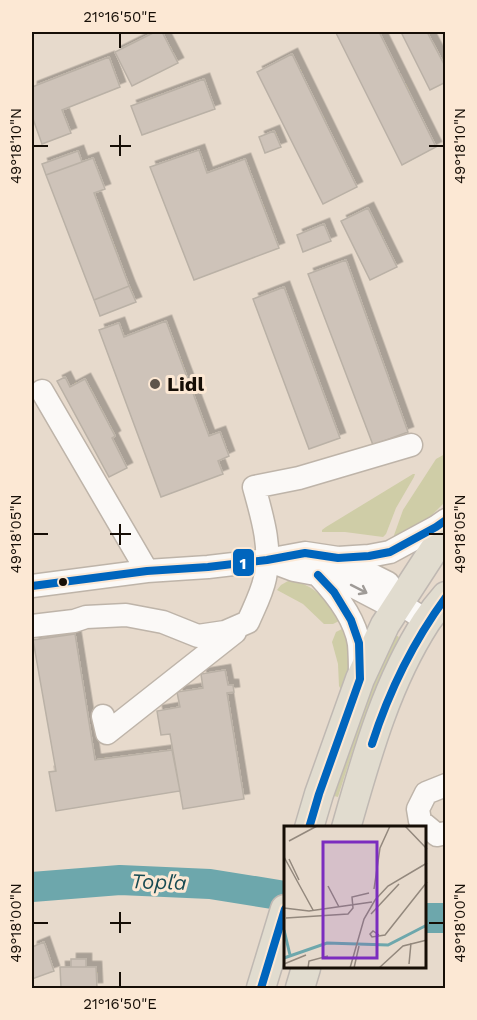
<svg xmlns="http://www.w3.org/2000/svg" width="477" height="1020" viewBox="0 0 477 1020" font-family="'Work Sans',sans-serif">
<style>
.green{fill:#cfcda7}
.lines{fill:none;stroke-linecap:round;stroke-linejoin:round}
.river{stroke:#6da7ac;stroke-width:30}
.building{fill:#cec3b9;stroke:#bab1a6;stroke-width:1.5;filter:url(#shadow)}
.minor-casing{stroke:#beb4a9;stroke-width:25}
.major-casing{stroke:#bfb8b2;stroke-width:31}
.minor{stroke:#fbf9f7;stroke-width:22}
.major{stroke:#e1dccf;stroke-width:28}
.bus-1-casing{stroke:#fce8d4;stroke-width:12}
.bus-1{stroke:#0065bd;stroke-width:8}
.oneway{stroke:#9f9b97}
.ticks{fill:none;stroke:#160e06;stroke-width:2}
.poi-dot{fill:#5f554b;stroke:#fce8d4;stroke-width:2}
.bus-dot{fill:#160e06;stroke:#fce8d4;stroke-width:2}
.labels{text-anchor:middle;stroke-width:6;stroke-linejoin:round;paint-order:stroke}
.poi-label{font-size:20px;font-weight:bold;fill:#160e06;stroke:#fce8d4;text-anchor:start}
.water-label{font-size:21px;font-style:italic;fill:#184b53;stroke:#fce8d4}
.inset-river{fill:none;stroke:#6da7ac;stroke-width:3}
.inset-road{fill:none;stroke:#93887d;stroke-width:1.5}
.view{fill:#7b2cbf;fill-opacity:0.15;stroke:#7b2cbf;stroke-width:3}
.inset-edge{fill:none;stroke:#160e06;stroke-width:3}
.line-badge{stroke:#fce8d4;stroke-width:2}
.badge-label{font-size:16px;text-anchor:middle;font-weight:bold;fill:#fff}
.neatline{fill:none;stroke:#160e06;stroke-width:2}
.ticks-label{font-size:15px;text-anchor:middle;fill:#160e06}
</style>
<defs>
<filter id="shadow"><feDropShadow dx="5.5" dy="-5.5" stdDeviation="0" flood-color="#0004"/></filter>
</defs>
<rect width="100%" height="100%" fill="#e7dacc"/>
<path class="green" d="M445 454V502L422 525 393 538 403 510 436 459Z
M413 474H415L414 477 396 508 386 534 383 537 345 532H322V530L326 527Z
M288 581C312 581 328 602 341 620L333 624H324L303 604 277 590 281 585Z
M344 628 350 656 348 670 342 691 339 686 338 664 332 642 336 632Z
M394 634 399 637C374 689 355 742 338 797L334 796 351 734Z"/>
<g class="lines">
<path class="river" d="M32 887 120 880 210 884 285 896
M424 918H446"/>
</g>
<path class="building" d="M155 32H162L178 63 132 86 115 52Z
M339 32H379L436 147 402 165 336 33Z
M401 32H427L446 68V82L430 90Z
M292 54 357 187 323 204 257 72Z
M109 57 120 87 62 110 71 133 42 144 32 116V87Z
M204 79 215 109 142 135 131 106Z
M274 131 281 147 265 153 259 137Z
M199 150 207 173 245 159 279 248 194 280 150 167Z
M78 151 82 162 46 175 42 164Z
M93 158 105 189 94 193 129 286 94 300 46 175Z
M368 208 397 267 370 280 341 221Z
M324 224 331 241 303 252 297 235Z
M346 260 408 432 373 445 308 274Z
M129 286 136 302 100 316 94 300Z
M284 287 340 438 309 449 253 299Z
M166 321 209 436 220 432 229 456 218 461 223 474 161 497 99 330 119 323 124 337Z
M65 377 70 387 85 379 115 436 112 438 127 468 109 477 57 381Z
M75 634 95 760 172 750 180 791 56 811 49 772 56 771 33 640Z
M225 670 228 685H233L234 692 227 693 244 799 183 809 170 734 161 735 157 711 180 707 177 692 203 688 201 674Z
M44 942 54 971 32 979V947Z
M71 959H86V967H71Z
M60 967H96L97 988H61Z"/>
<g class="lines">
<g class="minor-casing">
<path id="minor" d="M42 391 147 571
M340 559 388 583 399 603
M270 561 294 570 337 578 383 602 399 603 427 621
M318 575C336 594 355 618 359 644 360 655 360 667 360 678
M32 586 147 571 208 567 267 560 305 553 338 558 369 556 390 552 436 527 446 520
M32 626 74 621 86 617 126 615 163 622 198 636 225 632 248 622C254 608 262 593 265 578 272 548 262 516 254 487L299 478 411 445
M103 716 107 733 235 632
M446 785 426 793 418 809 420 821 437 835 446 833"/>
</g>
<g class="major-casing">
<path id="major" d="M309 828 319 794 360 679 385 625 446 531
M346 828C366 758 386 684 426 622 432 613 439 604 446 596
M261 988 285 909
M300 988 306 968"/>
</g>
<use href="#minor" class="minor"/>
<use href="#major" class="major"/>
<g class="bus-1-casing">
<path id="bus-1" d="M32 586 147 571 208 567 267 560 305 553 338 558 369 556 390 552 436 527 446 520
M372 744C389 691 413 642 446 597
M309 828 319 794 360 679 359 643 351 620 334 592 318 575
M261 988 285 909"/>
</g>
<use href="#bus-1" class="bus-1"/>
</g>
<defs><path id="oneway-shaft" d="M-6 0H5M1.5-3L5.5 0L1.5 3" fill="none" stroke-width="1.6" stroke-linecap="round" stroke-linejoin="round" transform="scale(1.5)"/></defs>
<use class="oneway" href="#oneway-shaft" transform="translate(359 589) rotate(27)"/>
<path class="ticks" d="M120 33V48M120 135V156M33 146H48M110 146H131M429 146H444M120 524V545M33 534H48M110 534H131M429 534H444M120 912V933M33 923H48M110 923H131M429 923H444M120 972V987"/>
<circle class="poi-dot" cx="155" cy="384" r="6"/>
<circle class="bus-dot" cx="63" cy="582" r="5"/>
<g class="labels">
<g class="poi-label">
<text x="167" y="391">Lidl</text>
</g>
<g class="water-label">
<text transform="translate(159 882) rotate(2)" y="7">Topľa</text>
</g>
</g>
<g transform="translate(284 826)">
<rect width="142" height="142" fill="#e7dacc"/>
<path class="inset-river" d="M0 104 6 129M0 132 43 117 104 119 143 99"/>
<path class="inset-road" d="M121 0 143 23M5 15 33 0M0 31 29 84M5 33 15 54M44 60 55 81M90 63 96 22 106 0M0 82 25 85 88 76M87 88 115 58M2 92 64 88 69 82 68 71 85 67M95 109 89 105 86 108 88 111 101 109 143 56M0 138 22 129M125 138 127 117M24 142 25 135 44 130M66 142 80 93 91 74 104 60 143 37M70 142 75 120M95 142 119 120 143 114"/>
<path class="view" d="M39 16H93V132H39Z"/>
<rect width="142" height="142" class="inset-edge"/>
</g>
<rect class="line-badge" x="232" y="548" width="23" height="29" rx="6" fill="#0065bd"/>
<g class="badge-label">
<text x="243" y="569">1</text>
</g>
<rect width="477" height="1020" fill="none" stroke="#fce8d4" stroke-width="66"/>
<rect x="33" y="33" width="411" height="954" class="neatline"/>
<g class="ticks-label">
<text x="120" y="22">21°16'50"E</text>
<text transform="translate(16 146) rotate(-90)" y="5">49°18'10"N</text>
<text transform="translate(460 146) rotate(-90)" y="5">49°18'10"N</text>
<text transform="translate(16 534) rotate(-90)" y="5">49°18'05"N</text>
<text transform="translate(460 534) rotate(-90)" y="5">49°18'05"N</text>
<text transform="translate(16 923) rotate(-90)" y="5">49°18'00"N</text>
<text transform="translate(460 923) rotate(-90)" y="5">49°18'00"N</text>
<text x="120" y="1009">21°16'50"E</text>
</g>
</svg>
